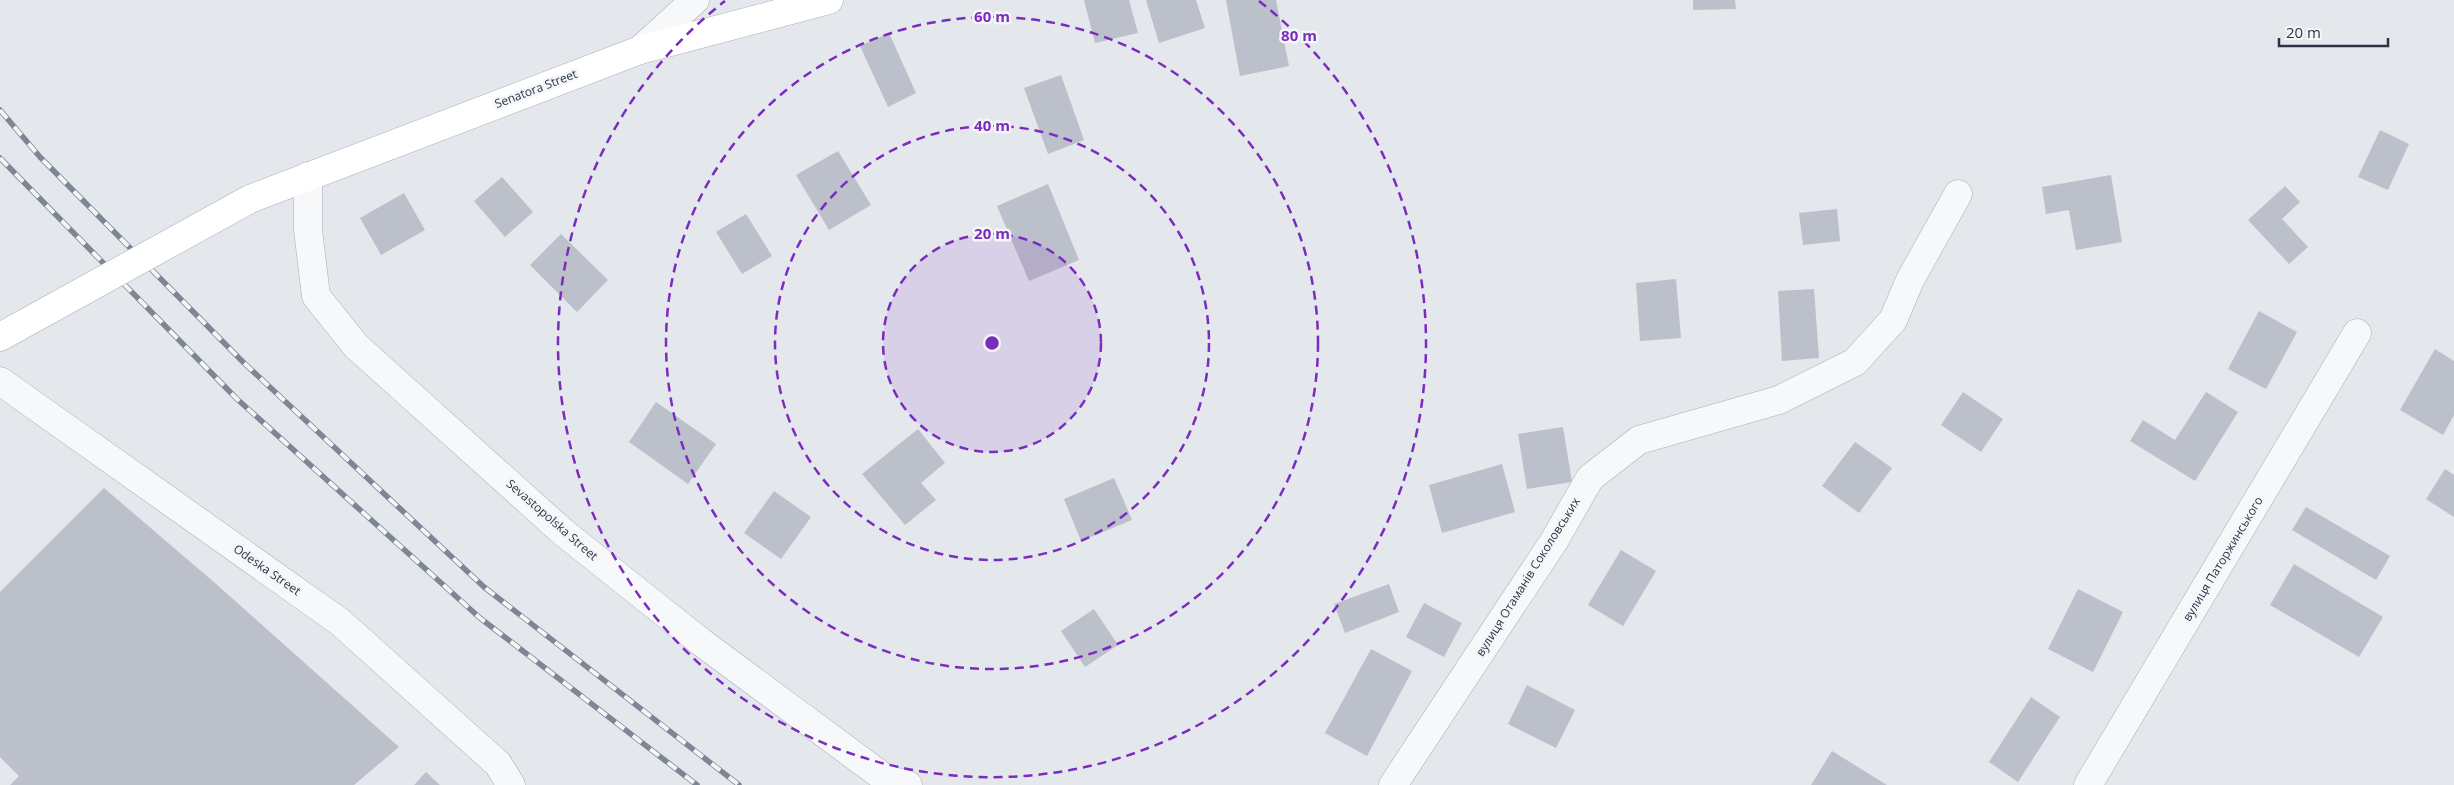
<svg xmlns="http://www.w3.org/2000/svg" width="2454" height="785" viewBox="0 0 2454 785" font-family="'Open Sans',sans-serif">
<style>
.building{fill:#bbc0ca}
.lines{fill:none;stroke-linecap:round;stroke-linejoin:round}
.street-casing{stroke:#a9aeb7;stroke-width:29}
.secondary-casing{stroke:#a9aeb7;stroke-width:29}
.street{stroke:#f7f8fa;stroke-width:28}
.secondary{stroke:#fff;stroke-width:28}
.rail-casing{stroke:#7d8696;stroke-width:5.5}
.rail{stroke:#f4f6f9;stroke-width:4;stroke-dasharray:11;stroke-linecap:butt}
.secondary-bridge-casing{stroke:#a9aeb7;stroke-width:29;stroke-linecap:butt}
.secondary-bridge{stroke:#fff;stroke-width:28}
.ring{fill:none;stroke:#7b2cbf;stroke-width:2.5;stroke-dasharray:9 6}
.labels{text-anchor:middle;stroke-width:5;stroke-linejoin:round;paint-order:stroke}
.street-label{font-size:12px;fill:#2b3445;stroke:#f4f6f9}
.centre{fill:#7b2cbf;stroke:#f4f6f9;stroke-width:2.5}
.ring-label{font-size:15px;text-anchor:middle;font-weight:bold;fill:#7b2cbf;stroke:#f4f6f9;stroke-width:5;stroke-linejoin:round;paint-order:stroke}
</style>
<rect width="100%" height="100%" fill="#e4e7ec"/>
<path class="building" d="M1084 0H1129L1138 33 1095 43Z
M1146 0H1196L1205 28 1159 43Z
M1226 0H1276L1289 66 1240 76Z
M1693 0H1735L1736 9 1693 10Z
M889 33 916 93 888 107 860 46Z
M1061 75 1084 140 1048 154 1024 88Z
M2380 130 2409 144 2388 190 2358 177Z
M838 151 871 205 829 230 796 175Z
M2111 175 2122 242 2076 250 2069 210 2046 214 2042 187Z
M502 177 533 212 505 237 474 201Z
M1048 184 1079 260 1029 281 997 206Z
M2285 186 2300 202 2282 219 2308 247 2289 264 2248 220Z
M404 193 425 230 381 255 360 218Z
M1837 209 1840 241 1803 245 1799 213Z
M746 214 772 256 742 274 716 232Z
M561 234 608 280 577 312 530 265Z
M1676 279 1681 338 1640 341 1636 283Z
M1814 289 1819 358 1782 361 1778 291Z
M2259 311 2297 332 2266 389 2228 369Z
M2435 349 2454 361V415L2443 435 2400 410Z
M1963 392 2003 419 1981 452 1941 425Z
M2206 392 2238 412 2195 481 2130 441 2143 420 2175 440Z
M656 402 716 444 688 484 629 442Z
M1563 427 1572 482 1527 489 1518 434Z
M918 429 945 463 921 483 936 500 905 525 862 474Z
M1855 442 1892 468 1859 513 1822 486Z
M1502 464 1515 512 1442 533 1429 485Z
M2445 469 2454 475V517L2426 499Z
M1114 478 1132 520 1081 541 1064 499Z
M104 488 215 583 399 747 354 785H10L19 776 0 757V592Z
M774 491 811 517 781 559 744 533Z
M2306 507 2390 556 2376 580 2292 530Z
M1621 550 1656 571 1623 626 1588 605Z
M2294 564 2383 617 2359 657 2270 605Z
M1389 584 1399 612 1345 633 1334 604Z
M2078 589 2123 612 2093 672 2048 649Z
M1424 603 1462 623 1444 657 1406 637Z
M1094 609 1118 645 1085 667 1061 631Z
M1371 649 1412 671 1367 756 1325 733Z
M1527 685 1575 710 1556 748 1508 724Z
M2031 697 2060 717 2018 782 1989 762Z
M1832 751 1887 785H1811Z
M426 772 440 785H414Z"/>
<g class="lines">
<g class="street-casing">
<path id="street" d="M640 50 695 0
M308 176V230L316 296 356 346 564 533 701 642 886 779 908 785
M0 381 340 622 498 764 511 785
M1393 785 1554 541 1590 478 1639 440 1779 400 1855 362 1893 320 1910 280 1958 194
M2088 785 2357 333"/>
</g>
<g class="secondary-casing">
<path id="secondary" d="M250 199 640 50 829 0
M0 337 18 327"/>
</g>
<use href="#street" class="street"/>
<use href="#secondary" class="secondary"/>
<g class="rail-casing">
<path id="rail" d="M0 110 40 157 244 363 484 587 739 785
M0 158 237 399 480 618 697 785"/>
</g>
<use href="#rail" class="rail"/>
<g class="secondary-bridge-casing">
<path id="secondary-bridge" d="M18 327 250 199"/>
</g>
<use href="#secondary-bridge" class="secondary-bridge"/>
</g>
<circle cx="992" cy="343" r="109" fill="#7b2cbf" fill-opacity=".12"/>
<g class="ring">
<circle cx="992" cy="343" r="109"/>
<circle cx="992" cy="343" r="217"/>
<circle cx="992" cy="343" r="326"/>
<path d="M1259 1A434 434 0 1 1 725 1"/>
</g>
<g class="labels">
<g class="street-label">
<text transform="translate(536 89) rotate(-21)" y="4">Senatora Street</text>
<text transform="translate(552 520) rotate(41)" y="4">Sevastopolska Street</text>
<text transform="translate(2223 559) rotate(-59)" y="4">вулиця Паторжинського</text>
<text transform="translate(267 570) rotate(35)" y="4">Odeska Street</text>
<text transform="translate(1528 577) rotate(-58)" y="4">вулиця Отаманів Соколовських</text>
</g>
</g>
<circle cx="992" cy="343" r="8" class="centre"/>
<g class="ring-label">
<text x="992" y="22">60 m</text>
<text x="1299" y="41">80 m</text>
<text x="992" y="131">40 m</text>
<text x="992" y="239">20 m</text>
</g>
<path d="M2279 38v8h109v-8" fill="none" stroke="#2b3445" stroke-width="2.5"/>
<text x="2286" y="38" font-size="15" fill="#2b3445" stroke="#f4f6f9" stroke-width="4" paint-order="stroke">20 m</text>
</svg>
